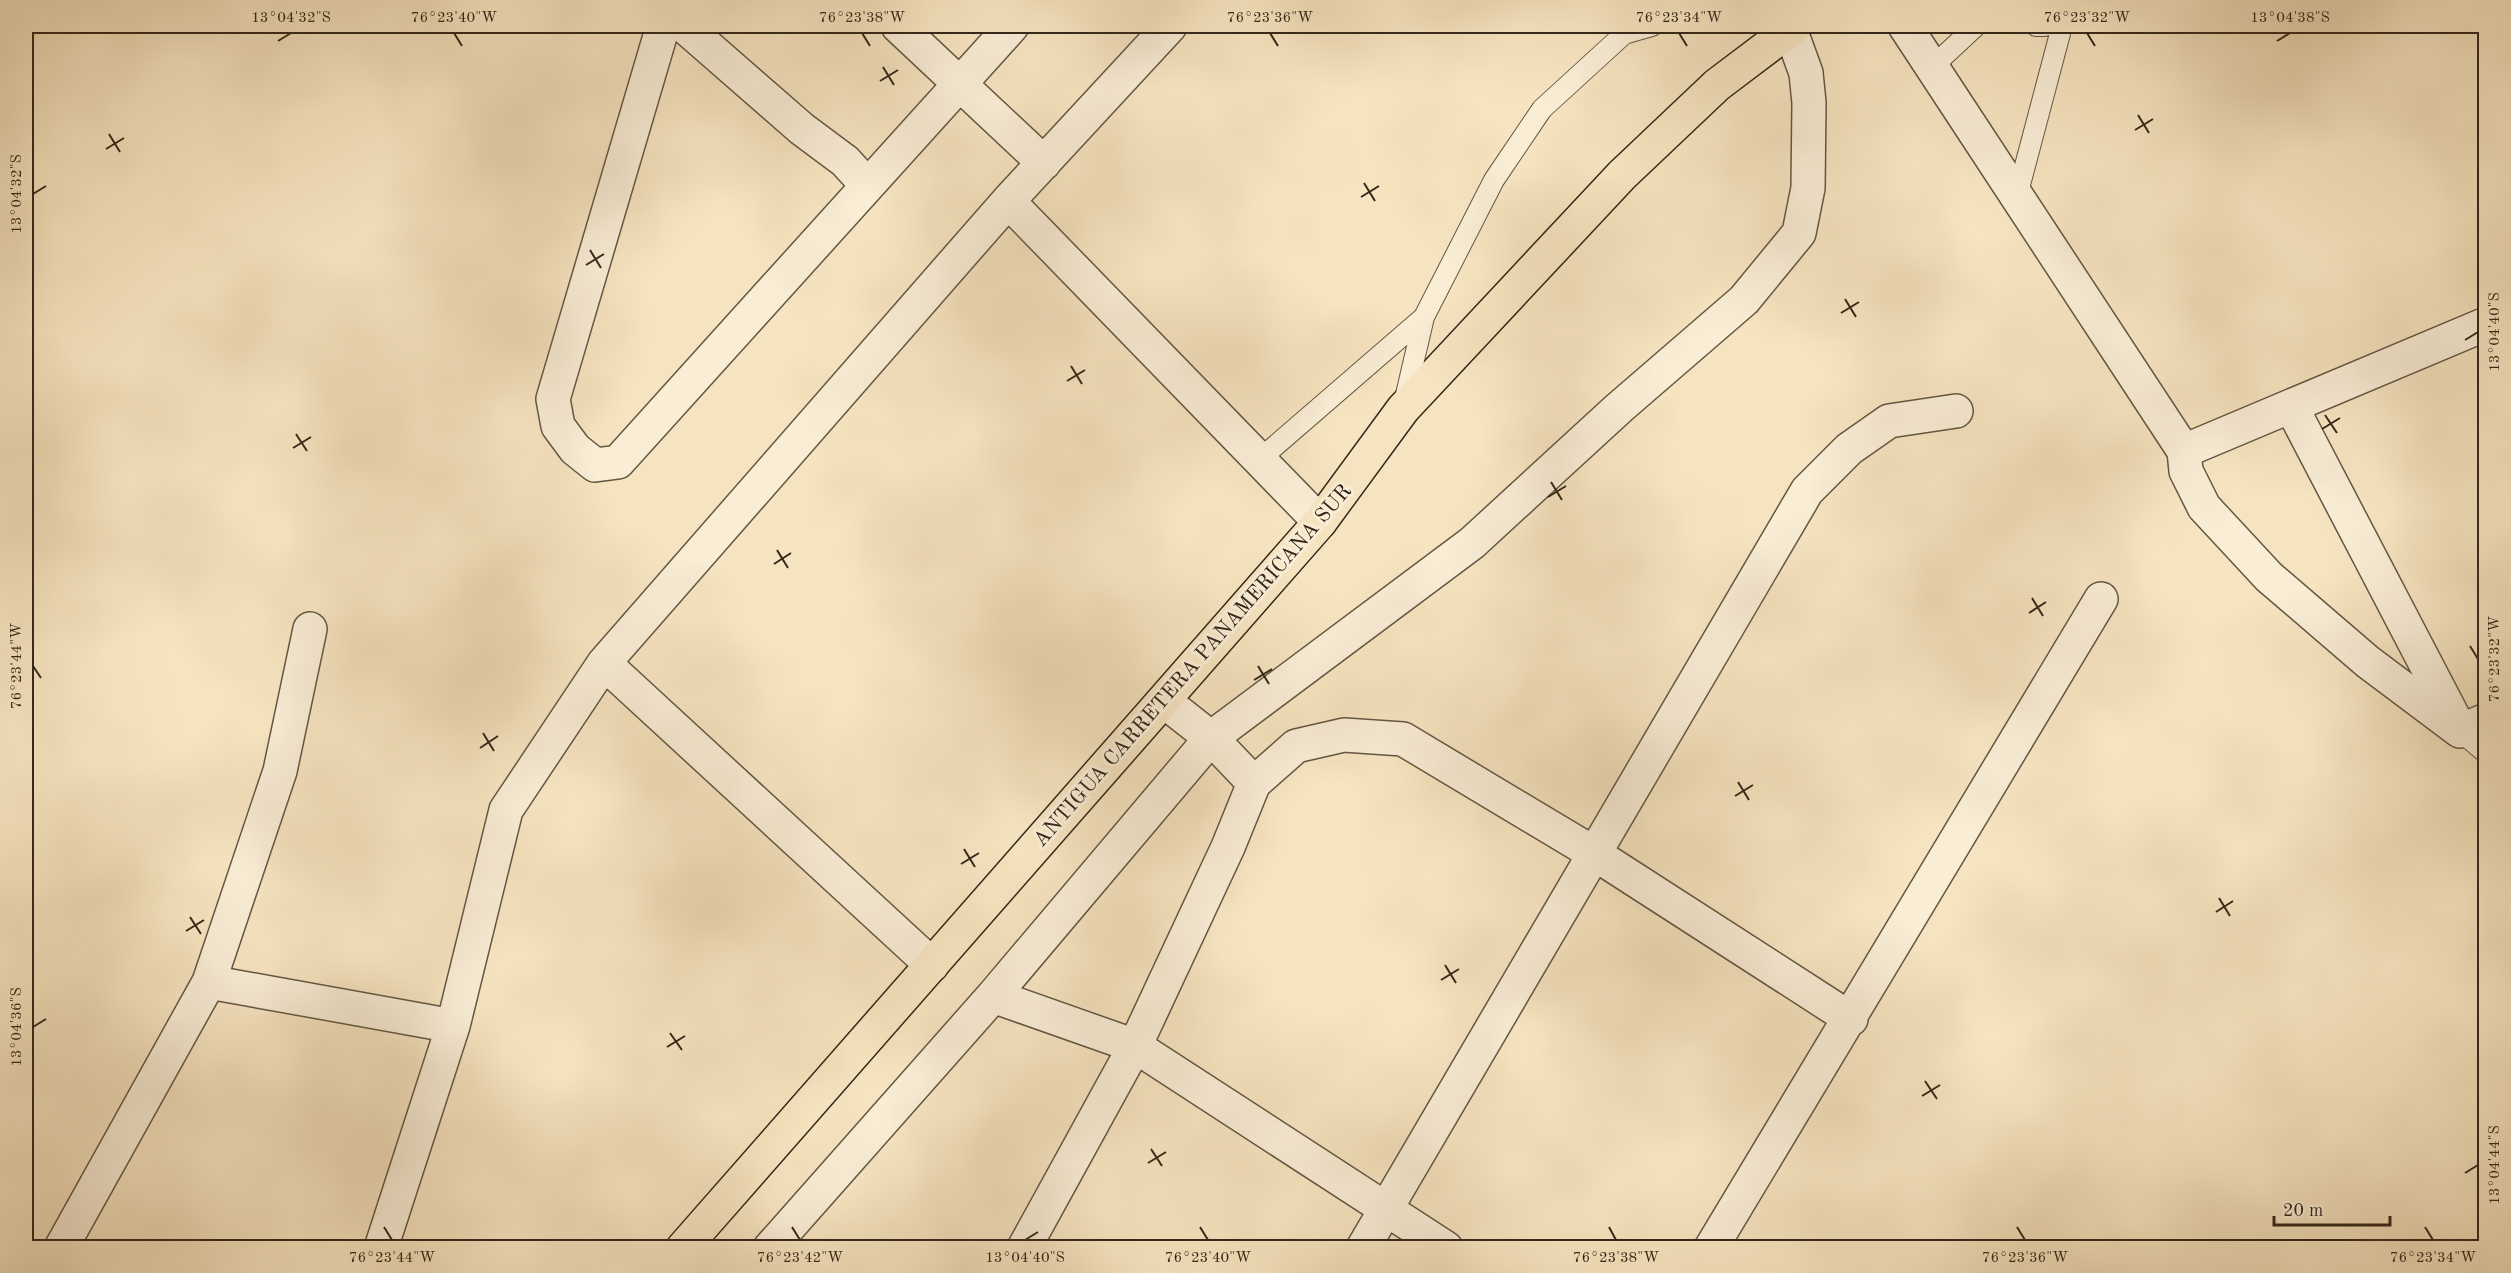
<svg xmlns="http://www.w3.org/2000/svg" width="2511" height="1273" viewBox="0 0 2511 1273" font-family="'Old Standard TT',serif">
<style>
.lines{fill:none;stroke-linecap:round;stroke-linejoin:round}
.lane-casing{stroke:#645643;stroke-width:22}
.street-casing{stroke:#645643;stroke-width:36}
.highway-casing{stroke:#342719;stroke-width:36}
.lane{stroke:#f9edd6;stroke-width:20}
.street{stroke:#f9edd6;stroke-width:33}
.highway{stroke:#f6e4c0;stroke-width:33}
.ticks{fill:none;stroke:#342719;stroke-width:2}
.labels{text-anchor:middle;stroke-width:6;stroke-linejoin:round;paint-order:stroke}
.street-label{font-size:21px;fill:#342719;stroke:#f9edd6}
.neatline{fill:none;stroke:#342719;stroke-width:2}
.ticks-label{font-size:15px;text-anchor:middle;fill:#342719}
</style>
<rect width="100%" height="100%" fill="#f6e4c0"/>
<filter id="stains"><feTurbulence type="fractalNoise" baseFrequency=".00333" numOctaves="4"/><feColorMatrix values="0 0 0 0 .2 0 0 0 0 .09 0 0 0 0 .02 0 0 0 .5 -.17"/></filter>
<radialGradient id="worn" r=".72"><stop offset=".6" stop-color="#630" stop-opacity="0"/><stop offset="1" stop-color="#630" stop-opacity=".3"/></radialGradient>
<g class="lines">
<g class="lane-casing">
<path id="lane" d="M2036 26H2045
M1932 67 1976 26
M2017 196 2062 26
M1404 403 1424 317 1494 180 1542 109 1624 34 1652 26
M1260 459 1424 317
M2460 731 2486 753"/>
</g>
<g class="street-casing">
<path id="street" d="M663 26 553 399 558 426 575 449 595 465 618 462 1012 26
M684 26 802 129 845 161 867 185
M898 26 1044 163
M1905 26 2184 451
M1008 201 1320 522
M2291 406 2457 724
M604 663 932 965
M2460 731 2368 662 2269 577 2204 507 2186 471 2184 451 2486 324
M2460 731 2486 720
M1254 783 1296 746 1344 735 1403 739 1595 854 1851 1019
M209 982 453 1026
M993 996 1135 1046 1446 1248
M61 1248 209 982 280 771 310 629
M381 1248 453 1026 506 810 604 663 1008 201 1170 26
M770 1248 993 996 1211 738 1472 543 1619 408 1744 300 1799 233 1808 188 1809 103 1806 73 1790 29
M1024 1248 1135 1046 1228 847 1254 783 1211 738 1164 701
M1363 1248 1807 491 1849 449 1889 421 1956 411
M1711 1248 2101 599"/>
</g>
<g class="highway-casing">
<path id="highway" d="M683 1248 1320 522 1403 409 1622 175 1717 85 1795 26"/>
</g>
<use href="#lane" class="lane"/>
<use href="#street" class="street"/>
<use href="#highway" class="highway"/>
</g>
<path class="ticks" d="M454 33 462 46M862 33 870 46M1270 33 1278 46M1679 33 1687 46M2087 33 2095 46M278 41 291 33M2277 41 2290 33M883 67 894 85M880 81 898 70M2138 115 2149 133M2135 130 2153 119M109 134 120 152M106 149 124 138M1364 183 1375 201M33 194 46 186M1361 197 1379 186M590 250 601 268M586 265 604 254M1845 299 1856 317M1841 313 1859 302M2465 340 2478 332M1071 366 1082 384M1067 381 1085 370M2325 415 2337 433M2322 429 2340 418M296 434 307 451M293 448 311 437M1551 482 1562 500M1548 497 1566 486M777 550 788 568M774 564 791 553M2032 598 2043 616M2029 613 2046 602M2470 646 2478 659M33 666 41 678M1258 666 1269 684M1254 680 1272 669M483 733 494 751M480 748 498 736M1738 782 1749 800M1735 796 1753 785M964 849 975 867M961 864 979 853M2219 898 2230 916M2216 912 2233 901M190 917 201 934M186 931 204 920M1445 965 1456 983M1441 980 1459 969M33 1027 46 1019M670 1033 682 1050M667 1047 685 1036M1925 1081 1937 1099M1922 1096 1940 1085M1151 1149 1162 1166M1148 1163 1166 1152M2465 1173 2478 1165M384 1227 392 1240M792 1227 800 1240M1200 1227 1208 1240M1609 1227 1616 1240M2017 1227 2025 1240M2425 1227 2433 1240M1025 1240 1038 1232"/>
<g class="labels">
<g class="street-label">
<text transform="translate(1192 665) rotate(-49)" y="7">ANTIGUA CARRETERA PANAMERICANA SUR</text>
</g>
</g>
<rect width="2511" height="1273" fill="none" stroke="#f6e4c0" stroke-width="66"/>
<path d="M2274 1216v9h116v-9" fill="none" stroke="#342719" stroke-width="3"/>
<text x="2283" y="1216" font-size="18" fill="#342719" stroke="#f9edd6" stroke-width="4.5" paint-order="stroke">20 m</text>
<rect x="33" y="33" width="2445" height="1207" class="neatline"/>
<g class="ticks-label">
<text x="291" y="22">13°04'32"S</text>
<text x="454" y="22">76°23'40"W</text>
<text x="862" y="22">76°23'38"W</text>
<text x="1270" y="22">76°23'36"W</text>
<text x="1679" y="22">76°23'34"W</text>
<text x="2087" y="22">76°23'32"W</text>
<text x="2290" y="22">13°04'38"S</text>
<text transform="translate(16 194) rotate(-90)" y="5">13°04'32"S</text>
<text transform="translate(2494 332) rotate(-90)" y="5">13°04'40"S</text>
<text transform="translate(2494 659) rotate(-90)" y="5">76°23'32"W</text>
<text transform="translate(16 666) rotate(-90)" y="5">76°23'44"W</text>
<text transform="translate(16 1027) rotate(-90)" y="5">13°04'36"S</text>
<text transform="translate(2494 1165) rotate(-90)" y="5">13°04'44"S</text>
<text x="392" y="1262">76°23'44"W</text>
<text x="800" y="1262">76°23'42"W</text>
<text x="1025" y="1262">13°04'40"S</text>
<text x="1208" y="1262">76°23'40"W</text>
<text x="1616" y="1262">76°23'38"W</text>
<text x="2025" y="1262">76°23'36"W</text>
<text x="2433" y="1262">76°23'34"W</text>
</g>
<rect width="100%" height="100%" filter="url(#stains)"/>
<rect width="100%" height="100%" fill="url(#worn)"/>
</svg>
